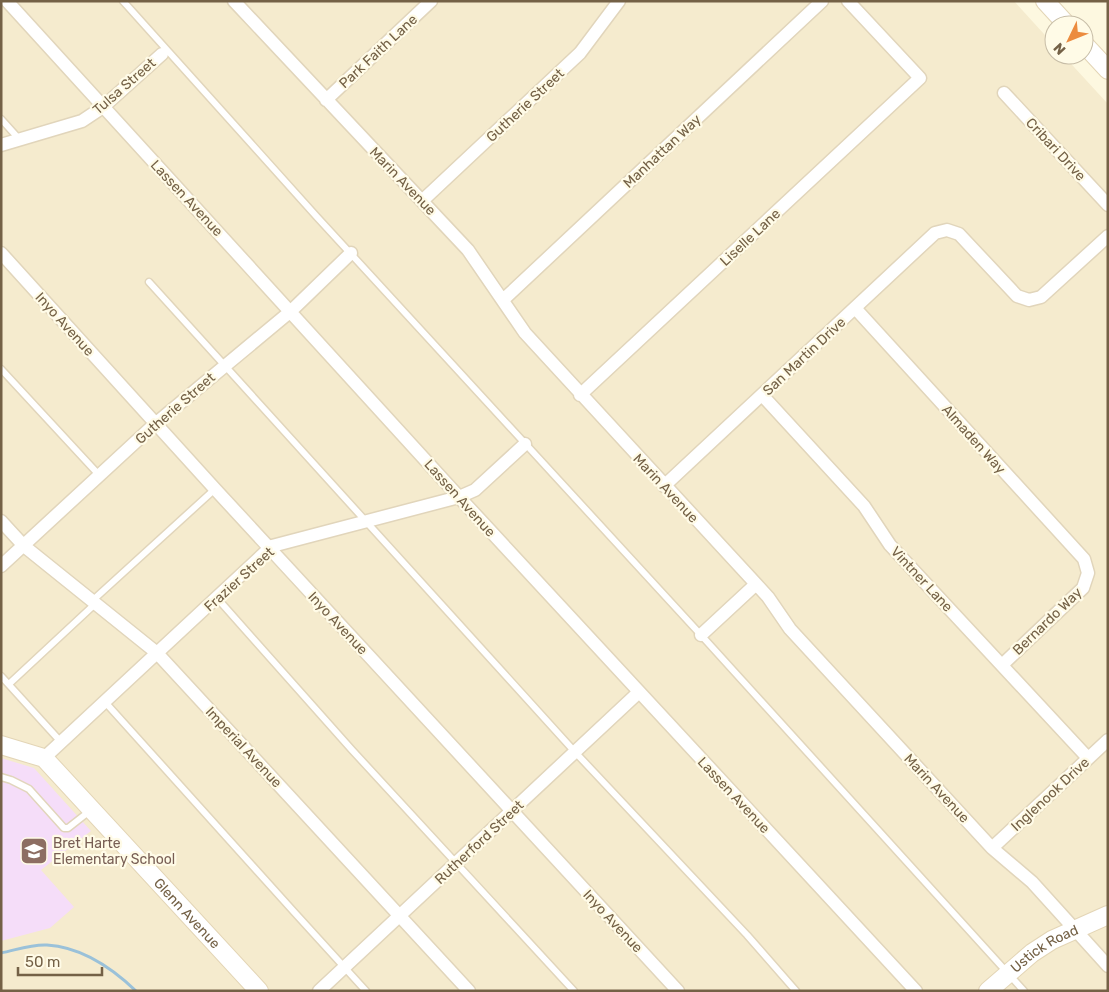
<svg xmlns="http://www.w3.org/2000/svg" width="1109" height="992" viewBox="0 0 1109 992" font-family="Rubik,sans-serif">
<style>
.residential{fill:#f5ebce}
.education{fill:#f5ddf9}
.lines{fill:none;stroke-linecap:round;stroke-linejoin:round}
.stream{stroke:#9ac1d9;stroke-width:3}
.lane-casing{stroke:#e1d5bb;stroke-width:9}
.street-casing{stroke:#e1d5bb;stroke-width:15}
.secondary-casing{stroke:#e3d5b6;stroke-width:20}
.lane{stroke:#fff;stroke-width:6}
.street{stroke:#fff;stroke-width:12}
.secondary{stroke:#fff;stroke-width:18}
.labels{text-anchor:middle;stroke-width:4.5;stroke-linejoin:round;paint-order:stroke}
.street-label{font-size:14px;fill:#746146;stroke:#fffbe7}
.education-label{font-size:14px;fill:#785e54;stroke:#fffbe7;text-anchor:start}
</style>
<rect width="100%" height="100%" fill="#fdf8e0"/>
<path class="residential" d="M1 1H1014L1054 45V55H1063L1108 104V991H1Z"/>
<path class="education" d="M1 758 34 768 91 831 41 870 74 907 50 928 1 941Z"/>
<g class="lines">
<path class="stream" d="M1 953C16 950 32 944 47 945 81 947 112 968 136 991"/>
<g class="lane-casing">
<path id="lane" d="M123 1 167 50 165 52
M167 50 317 217 701 635 1024 991
M1 119 20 140
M149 282 575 752 747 935 796 991
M1 369 100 476
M217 598 352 750 574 991
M92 601 215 489
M1 676 61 742
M9 684 95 604
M105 702 295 913 366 991
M1 777 11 780 29 789 64 828H68L91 810"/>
</g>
<g class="street-casing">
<path id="street" d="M7 1 459 497 916 991
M234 1 468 250 525 333 768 597 790 629 992 848 1032 882 1108 966
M1004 93 1108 205
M326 100 431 1
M1 145 82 121 103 107 162 54
M422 201 580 53 619 1
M1 253 215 489 678 991
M503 300 822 1
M855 308 1084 559 1088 573 1083 588 1002 665
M580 395 920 78 848 1
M762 395 864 506 890 545 1088 758
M664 486 935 233 947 230 959 234 1017 296 1029 300 1041 297 1108 236
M1 521 24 546 157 653 469 991
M1 566 155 424 291 311 351 253
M701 635 755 585
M44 758 272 546 459 497 475 490 525 444
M992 848 1108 740
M319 991 639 692"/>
</g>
<g class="secondary-casing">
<g id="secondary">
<path d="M1045 1 1067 25"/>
<path d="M1084 44 1108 70"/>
<path id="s1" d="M1 745 44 758 259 991"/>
<path id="s2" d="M988 991 1032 953 1052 940 1108 915"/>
</g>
</g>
<use href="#lane" class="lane"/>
<use href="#street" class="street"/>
<use href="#secondary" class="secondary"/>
</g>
<defs>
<g id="school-square" transform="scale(1.4375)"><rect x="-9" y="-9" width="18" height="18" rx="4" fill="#8d6e63" stroke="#fffbe7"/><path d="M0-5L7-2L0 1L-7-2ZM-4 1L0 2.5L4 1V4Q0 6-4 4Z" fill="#fff"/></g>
</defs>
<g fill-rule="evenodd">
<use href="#school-square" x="34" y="851"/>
</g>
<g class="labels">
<g class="street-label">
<text transform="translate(378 51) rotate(-43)" y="5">Park Faith Lane</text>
<text transform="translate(124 86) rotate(-41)" y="5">Tulsa Street</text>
<text transform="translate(525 105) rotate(-43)" y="5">Gutherie Street</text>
<text transform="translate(1056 149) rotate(47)" y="5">Cribari Drive</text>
<text transform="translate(662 151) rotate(-43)" y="5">Manhattan Way</text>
<text transform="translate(403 181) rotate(46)" y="5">Marin Avenue</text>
<text transform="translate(187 198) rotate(47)" y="5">Lassen Avenue</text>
<text transform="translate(750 237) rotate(-43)" y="5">Liselle Lane</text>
<text transform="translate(65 324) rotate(48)" y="5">Inyo Avenue</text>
<text transform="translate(804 356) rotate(-43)" y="5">San Martin Drive</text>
<text transform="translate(175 408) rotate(-41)" y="5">Gutherie Street</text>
<text transform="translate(974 439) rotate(48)" y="5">Almaden Way</text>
<text transform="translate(666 488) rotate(47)" y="5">Marin Avenue</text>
<text transform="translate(460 498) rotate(48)" y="5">Lassen Avenue</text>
<text transform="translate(239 579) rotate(-42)" y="5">Frazier Street</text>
<text transform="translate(922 579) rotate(47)" y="5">Vintner Lane</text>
<text transform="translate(1047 621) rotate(-44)" y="5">Bernardo Way</text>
<text transform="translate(338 623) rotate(47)" y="5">Inyo Avenue</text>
<text transform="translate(244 747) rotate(47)" y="5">Imperial Avenue</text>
<text transform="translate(937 788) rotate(47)" y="5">Marin Avenue</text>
<text transform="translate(1050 794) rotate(-43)" y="5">Inglenook Drive</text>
<text transform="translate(734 795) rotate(47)" y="5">Lassen Avenue</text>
<text transform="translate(479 842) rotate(-43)" y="5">Rutherford Street</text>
<text dy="5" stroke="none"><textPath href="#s1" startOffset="256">Glenn Avenue</textPath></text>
<text transform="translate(613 921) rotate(47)" y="5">Inyo Avenue</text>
<text dy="5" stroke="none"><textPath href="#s2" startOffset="71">Ustick Road</textPath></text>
</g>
<g class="education-label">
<text x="53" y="848">Bret Harte<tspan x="53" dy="16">Elementary School</tspan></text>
</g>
</g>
<rect width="1109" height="992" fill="none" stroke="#746146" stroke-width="5"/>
<g transform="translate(1069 40) rotate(227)"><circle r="24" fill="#fffbe7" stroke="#c7bda7"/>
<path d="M0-4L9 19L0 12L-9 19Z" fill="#ec8c3f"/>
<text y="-8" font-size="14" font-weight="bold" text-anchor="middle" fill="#746146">N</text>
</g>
<path d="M18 967v8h84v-8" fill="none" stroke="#746146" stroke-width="2.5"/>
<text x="25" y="967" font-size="15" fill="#746146" stroke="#fffbe7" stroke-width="4" paint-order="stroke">50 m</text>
</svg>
